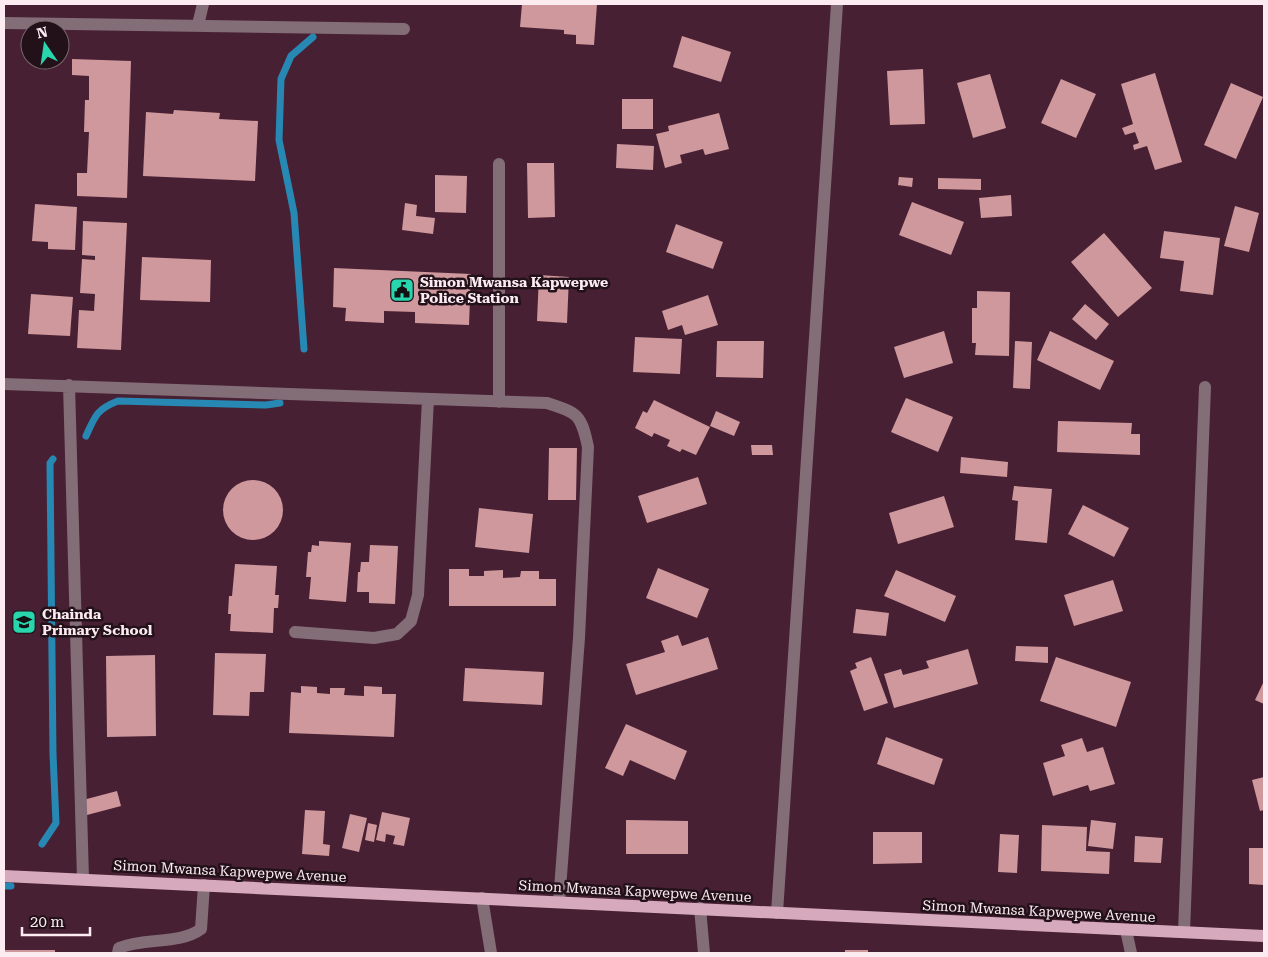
<svg xmlns="http://www.w3.org/2000/svg" width="1268" height="957" viewBox="0 0 1268 957" font-family="'Roboto Serif',serif">
<style>
.lines{fill:none;stroke-linecap:round;stroke-linejoin:round}
.stream{stroke:#2789b3;stroke-width:7}
.building{fill:#cf989d}
.minor{stroke:#836d76;stroke-width:12}
.major{stroke:#d6aabc;stroke-width:12}
.labels{text-anchor:middle;stroke-width:5;stroke-linejoin:round;paint-order:stroke}
.poi-label{font-size:14px;font-weight:bold;fill:#fcebf1;stroke:#231119;text-anchor:start}
.street-label{font-size:14px;fill:#fcebf1;stroke:#231119}
</style>
<rect width="100%" height="100%" fill="#482033"/>
<g class="lines">
<path class="stream" d="M304 349 294 213 279 140 281 79 291 56 313 37
M86 436C95 416 97 409 118 401L266 405 280 403
M42 844 56 823 53 754 50 463 53 459
M4 886H11"/>
</g>
<path class="building" d="M522 4H597L594 45 576 44V35L564 34V30L520 27Z
M682 36 731 52 721 82 673 67Z
M72 59 131 61 127 198 77 196V173H87L89 132H84L85 100H89V76L72 75Z
M923 69 925 124 890 125 887 71Z
M1155 73 1182 162 1155 170 1147 146 1134 150 1133 145 1139 143 1135 132 1125 135 1122 128 1133 124 1121 84Z
M990 74 1006 128 973 138 957 83Z
M1061 79 1096 94 1076 138 1041 123Z
M1231 83 1263 97 1236 159 1204 145Z
M622 99H653V129H622Z
M174 110 220 113 219 119 258 121 255 181 143 176 146 112 173 114Z
M719 113 729 149 705 155 703 149 680 155 682 163 665 168 656 134 669 131 668 126Z
M617 144 654 146 653 170 616 168Z
M527 163H554L555 217 528 218Z
M435 175 467 176 466 213 435 212Z
M899 177 913 178 912 187 898 185Z
M938 178 981 179V190L938 189Z
M1011 195 1012 216 981 218 979 198Z
M912 202 964 222 951 255 899 235Z
M405 203 417 205 416 216 435 218 433 234 402 230Z
M35 204 77 207 75 250 48 249V242L32 241Z
M1235 206 1259 213 1249 252 1224 246Z
M83 221 127 223 121 350 77 348 79 310 94 311 95 294 80 293 82 259 95 260V256L82 255Z
M676 224 723 242 713 269 666 252Z
M1164 231 1220 238 1213 295 1180 291 1184 261 1160 258Z
M1104 233 1152 288 1118 317 1071 262Z
M142 257 211 260 210 302 140 300Z
M334 268 471 274 469 325 415 323V312L384 311V323L345 321 346 308 333 307Z
M539 275 569 277 567 323 537 321Z
M977 291 1010 292 1009 356 975 355 976 343H972V308H977Z
M31 294 73 297 70 336 28 334Z
M708 295 718 325 685 335 682 325 668 330 662 311Z
M1085 304 1109 324 1096 340 1072 319Z
M944 331 953 363 904 378 894 347Z
M1050 331 1114 361 1100 390 1037 360Z
M635 337 682 339 680 374 633 372Z
M717 341H764L763 378 716 377Z
M1015 341 1032 342 1030 389 1013 388Z
M906 398 953 417 938 452 891 432Z
M654 400 710 427 696 455 682 449 680 452 667 446 670 440 654 433 652 437 635 428 643 411 647 413Z
M716 411 740 422 734 436 710 426Z
M1058 421 1132 423 1131 434H1140V455L1057 452Z
M751 445H772L773 455H752Z
M549 448H577L576 500H548Z
M961 457 1008 462 1007 477 960 473Z
M698 477 707 504 647 523 638 496Z
M223 510a30 30 0 1 1 60 0a30 30 0 1 1-60 0Z
M1014 486 1052 489 1047 543 1015 540 1018 501 1012 500Z
M944 496 954 527 898 544 889 513Z
M1083 505 1129 528 1114 557 1068 534Z
M479 508 533 514 529 553 475 547Z
M319 541 351 543 346 602 309 599 311 577H306L308 552H311L312 545 319 546Z
M370 545 398 546 395 604 369 603V592H357L358 572H360L361 562H369Z
M235 564 277 566 275 595H279L278 608H274L273 633 230 631 231 614H228L229 596H232Z
M658 568 709 589 697 618 646 598Z
M449 569H469V576H484V571L503 570V578L520 577 521 571H539V579H556V606H449Z
M896 570 956 596 945 622 884 596Z
M1113 580 1123 611 1074 626 1064 595Z
M856 609 889 613 886 636 853 633Z
M678 635 682 646 708 637 718 669 636 695 626 664 665 652 661 641Z
M1016 646 1048 647V663L1015 661Z
M968 649 978 684 894 708 884 674 901 669 903 675 929 668 926 661Z
M215 653 266 654 264 692H250L249 716 213 715Z
M155 655 156 736 107 737 106 656Z
M871 657 888 703 864 711 850 671 857 668 855 663Z
M1056 657 1131 682 1116 727 1040 701Z
M465 668 544 672 542 705 463 701Z
M1264 681V704L1255 700Z
M301 686 317 687V693L330 694V688H345L344 695 364 696V686L382 687V694H396L394 737 289 733 291 692 301 693Z
M626 724 687 751 675 780 630 760 623 776 605 768Z
M886 737 943 759 934 785 877 764Z
M1082 738 1087 752 1103 747 1115 784 1090 791 1088 785 1053 796 1043 763 1065 756 1061 745Z
M1264 777V810L1260 811 1252 780Z
M117 791 121 806 87 815 83 800Z
M305 810 325 811 323 844 330 845 329 856 302 854Z
M382 812 410 818 404 846 393 844 395 836 386 834 385 842 376 840Z
M350 814 367 818 359 852 342 848Z
M626 820 688 821V854H626Z
M1091 820 1116 823 1113 849 1088 846Z
M368 823 377 825 374 842 365 840Z
M1042 825 1087 827 1086 851 1110 852 1109 874 1041 871Z
M873 832H922V863L873 864Z
M1000 834 1019 835 1017 873 998 872Z
M1135 836 1163 838 1161 863 1134 862Z
M1249 848H1264V885L1249 884Z
M4 950H55V953H4Z
M845 950H868V953H845Z"/>
<g class="lines">
<path class="minor" d="M4 23 404 29
M198 25 203 4
M499 164V402
M4 384 547 403C578 413 581 414 588 447L579 638 559 902
M69 385 83 879
M295 632 374 638 397 634 411 621 418 595 428 399
M482 898 491 953
M700 908 704 953
M777 913 837 4
M1126 930 1131 953
M1184 932 1205 387
M118 953 119 948C146 937 179 945 201 929L204 885"/>
<path class="major" d="M4 876 1264 936"/>
</g>
<defs>
<g id="civic-square" transform="scale(1.25)"><rect x="-9" y="-9" width="18" height="18" rx="4" fill="#29d5ac" stroke="#231119"/><path d="M-.6-6.5H3V-4.5H.6V-3L4-1V1h2V6H-6V1h2V-1L-.6-3ZM-1.2 2.5V6h2.4V2.5Z" fill="#111"/></g>
<g id="school-square" transform="scale(1.25)"><rect x="-9" y="-9" width="18" height="18" rx="4" fill="#29d5ac" stroke="#231119"/><path d="M0-5L7-2L0 1L-7-2ZM-4 1L0 2.5L4 1V4Q0 6-4 4Z" fill="#111"/></g>
</defs>
<g fill-rule="evenodd">
<use href="#civic-square" x="402" y="290"/>
<use href="#school-square" x="24" y="622"/>
</g>
<g class="labels">
<g class="poi-label">
<text x="420" y="287">Simon Mwansa Kapwepwe<tspan x="420" dy="16">Police Station</tspan></text>
<text x="42" y="619">Chainda<tspan x="42" dy="16">Primary School</tspan></text>
</g>
<g class="street-label">
<text transform="translate(230 871) rotate(3)" y="5">Simon Mwansa Kapwepwe Avenue</text>
<text transform="translate(635 891) rotate(3)" y="5">Simon Mwansa Kapwepwe Avenue</text>
<text transform="translate(1039 911) rotate(3)" y="5">Simon Mwansa Kapwepwe Avenue</text>
</g>
</g>
<rect width="1268" height="957" fill="none" stroke="#fcebf1" stroke-width="10"/>
<g transform="translate(45 45) rotate(347)"><circle r="24" fill="#231119" stroke="#7a686f"/>
<path d="M0-4L9 19L0 12L-9 19Z" fill="#29d5ac"/>
<text y="-8" font-size="14" font-weight="bold" text-anchor="middle" fill="#fcebf1">N</text>
</g>
<path d="M22 927v8h68v-8" fill="none" stroke="#fcebf1" stroke-width="2.5"/>
<text x="30" y="927" font-size="15" fill="#fcebf1" stroke="#231119" stroke-width="4" paint-order="stroke">20 m</text>
</svg>
